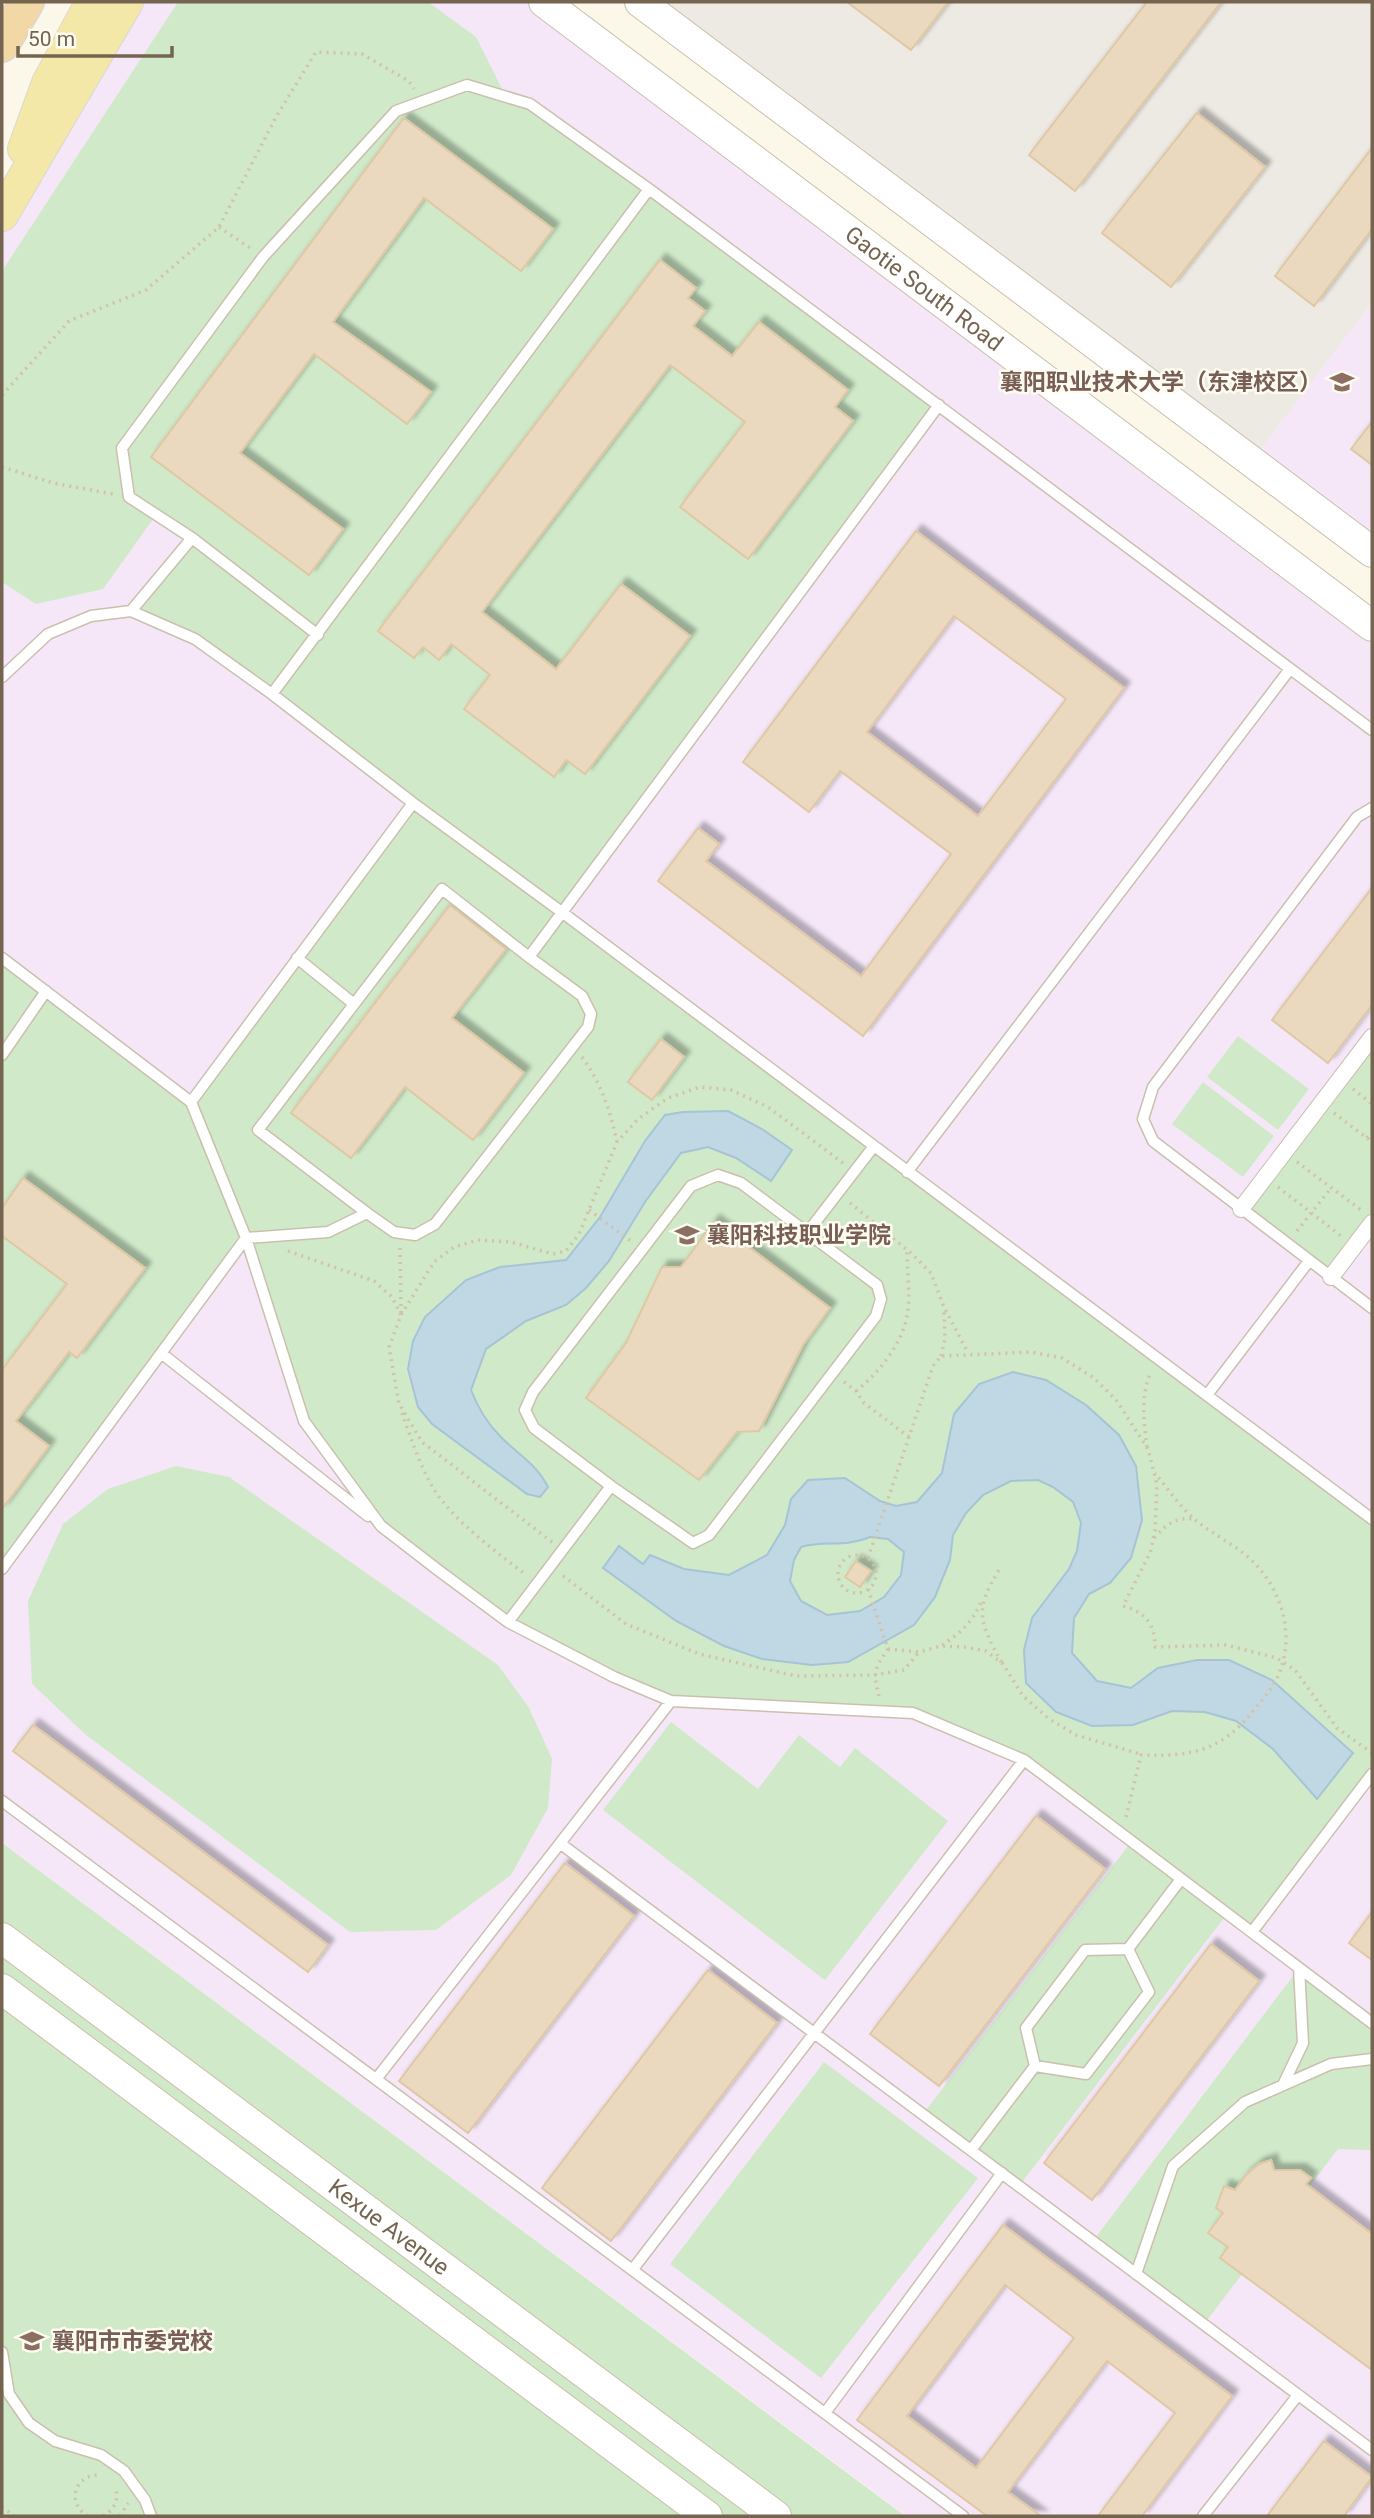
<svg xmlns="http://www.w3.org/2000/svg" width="1374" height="2518" viewBox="0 0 1374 2518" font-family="Roboto,'Noto Sans SC',sans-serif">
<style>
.industrial{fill:#edeae3}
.education{fill:#f5e7f8}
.green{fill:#cfe9c9}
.water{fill:#c0d7e4;stroke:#a6c4d5;stroke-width:2;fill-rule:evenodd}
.building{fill:#ead9bf;stroke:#e0c8a5;stroke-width:2;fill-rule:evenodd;filter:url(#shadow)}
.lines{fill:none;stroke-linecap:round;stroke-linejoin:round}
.service-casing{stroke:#cbc0ae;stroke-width:13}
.pedestrian-casing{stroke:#cbc0ae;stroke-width:18}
.secondary-casing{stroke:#cbbfa9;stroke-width:32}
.primary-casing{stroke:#dbd7d1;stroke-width:34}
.trunk-casing{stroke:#dbd7d1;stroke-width:36}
.path{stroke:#d4c2a6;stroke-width:3.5;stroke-dasharray:2 5;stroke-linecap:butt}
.service{stroke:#fff;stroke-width:10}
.pedestrian{stroke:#fff;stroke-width:16}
.secondary{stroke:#fff;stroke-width:30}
.primary{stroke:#f4e8a8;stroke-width:32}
.trunk{stroke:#f2d8a7;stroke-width:33}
.labels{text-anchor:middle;stroke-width:5;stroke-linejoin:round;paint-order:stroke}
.street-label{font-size:23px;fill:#75644f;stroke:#fefbf1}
.education-label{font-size:23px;font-weight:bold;fill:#785e54;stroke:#fefbf1;text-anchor:start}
</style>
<defs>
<filter id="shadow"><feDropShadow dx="6" dy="-6" stdDeviation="2" flood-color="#0004"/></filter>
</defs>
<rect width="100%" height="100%" fill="#fbf8ea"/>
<path class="industrial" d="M640 2H1372V303L1252 461Z"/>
<path class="education" d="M127 2H544L1372 626V2516H906L2 1843V215Z
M1372 303V552L1252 461Z"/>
<path class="green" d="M178 2H428L476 37 506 97 530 104 938 405 563 913 1372 1519V1774L1252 1932 1227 1914 1019 2186 923 2114 1131 1842 1024 1760 913 1713 671 1701 508 1622 381 1526 304 1421 246 1239 2 1569V958L191 1101 413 804 195 639 131 611 191 538 156 515 103 589 36 604 2 582V271Z
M1238 1036 1309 1089 1278 1130 1207 1077Z
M1372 1037V1224L1331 1277 1241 1209Z
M1203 1082 1274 1136 1243 1177 1172 1124Z
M176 1466 229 1477 498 1665 529 1708 552 1759 548 1808 511 1875 436 1930 350 1932 86 1735 32 1684 28 1601 63 1524 108 1489Z
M671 1722 758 1789 799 1735 840 1767 855 1748 948 1821 825 1980 603 1810Z
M2 1843 905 2516H2Z
M1299 1968 1372 2023V2148L1371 2150 1338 2149 1204 2324 1093 2241Z
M824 2062 978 2178 821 2378 670 2264Z"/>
<path class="water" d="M728 1111 762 1129 792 1150 771 1181 736 1158 708 1147 681 1153 645 1202 609 1261 586 1288 566 1305 526 1321 486 1349 471 1390C478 1408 486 1422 500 1436 518 1455 536 1463 548 1487L540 1497 527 1494 432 1424 418 1407 408 1369 413 1341 425 1317 466 1280 500 1267 566 1260 600 1217 645 1141 665 1115 683 1112Z
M1013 1372 1046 1380 1086 1405 1119 1435 1136 1466 1142 1520 1131 1558 1110 1583 1089 1594 1074 1618 1072 1653 1097 1681 1131 1688 1158 1668 1197 1660H1229L1272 1680 1353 1753 1317 1799 1273 1749 1236 1721 1205 1712 1172 1711 1133 1725 1092 1726 1056 1712 1026 1683 1024 1650 1032 1618 1069 1569 1077 1551 1081 1523 1073 1502 1053 1487 1038 1480 1011 1481 983 1495 966 1513 953 1535 950 1560 935 1597 914 1625 848 1662 812 1665 762 1659 724 1646 676 1621 603 1568 619 1546 643 1564 650 1555 684 1569 729 1575 767 1555 785 1525 791 1499 808 1480 845 1478 880 1501 896 1506 917 1502 942 1473 954 1414 979 1384ZM870 1537 888 1539 904 1552 901 1575 884 1597 860 1611 827 1615 801 1601 790 1581 794 1560 801 1547C825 1540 845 1548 870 1537Z"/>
<path class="building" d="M847 2H948L911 50Z
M1147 2H1221L1075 191 1029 155Z
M1197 113 1265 167 1171 287 1102 233Z
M404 118 553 229 521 271 424 198 333 322 431 392 407 424 314 354 240 453 343 529 309 575 151 457Z
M1372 148V229L1314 306 1275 276Z
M660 260 696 288 688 298 705 311 693 326 732 356 759 322 848 390 835 407 853 421 748 559 680 507 745 422 670 365 482 612 556 669 621 584 690 636 585 774 566 760 554 777 464 709 490 675 451 644 439 660 423 647 414 658 378 631Z
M1372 422V465L1351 449Z
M916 531 1124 688 863 1036 658 881 698 828 719 844 706 861 861 976 951 854 840 771 809 812 743 762ZM954 616 1066 699 978 816 867 732Z
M1372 888V1005L1328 1063 1272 1020Z
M450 905 506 949 452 1018 524 1073 473 1140 405 1087 351 1158 291 1113Z
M661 1039 684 1057 652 1100 628 1082Z
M23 1178 145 1268 77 1358 69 1352 16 1421 49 1446 2 1509V1370L67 1284 2 1236V1208Z
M714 1221 830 1308 803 1345 759 1431 737 1432 699 1480 586 1398 626 1343 662 1267H681Z
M856 1561 871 1571 860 1587 845 1577Z
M33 1725 328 1945 308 1972 13 1751Z
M1036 1816 1105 1869 939 2086 870 2034Z
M565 1863 634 1916 468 2133 399 2081Z
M1372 1912V1960L1349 1943Z
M1211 1944 1259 1981 1092 2200 1044 2163Z
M708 1970 777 2023 611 2241 542 2188Z
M1271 2160 1274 2170H1300L1311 2178 1306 2184 1372 2234V2370L1220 2258 1228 2247 1208 2233 1223 2213 1216 2208 1224 2186 1235 2190 1246 2175 1259 2164Z
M1003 2225 1232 2396 1142 2516H1098L1175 2413 1107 2361 1008 2492 1041 2516H987L857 2420ZM1005 2285 1074 2338 976 2468 907 2416Z
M1324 2441 1372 2477 1344 2516H1267Z"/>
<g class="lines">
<g class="service-casing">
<path id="service" d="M131 611 192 538
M318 635 192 538 129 497 122 448 263 257 396 111 467 85 530 104 649 189
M2 677 48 634 91 616 131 611 195 639 272 694 413 803 563 913 1372 1519
M272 694 649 189 1372 730
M1372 808 1357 817 1153 1087 1143 1119 1153 1141 1372 1308
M2 958 191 1102 246 1238 304 1421 381 1526 438 1570 508 1622 614 1677 671 1701 913 1713 1024 1760 1372 2023
M297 958 354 1004
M2 1055 46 991
M191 1102 413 803
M907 1172 1290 669
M367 1213 258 1130 442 889 529 957
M807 1233 874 1146
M161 1353 368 1516
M1207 1395 1309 1261
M2 1569 246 1238 328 1232 367 1213 394 1232 415 1235 435 1224 588 1027 591 1014 582 996 529 957 939 405
M508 1622 611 1486 534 1428 525 1410 533 1392 691 1186 718 1175 741 1183 877 1285 881 1299 876 1316 709 1535 693 1543 611 1486
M2 1801 963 2516
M561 1844 1372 2450
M1252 1932 1372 1774
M1128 1949 1149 1992 1086 2074 1035 2066 1026 2028 1085 1950Z
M1128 1949 1181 1879
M377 2078 671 1701
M1283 2085 1303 2043 1299 1968
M971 2150 1035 2066
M633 2269 1024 1760
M1136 2274 1173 2166 1245 2102 1331 2064 1372 2059
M2 2352 9 2394 29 2423 55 2441 101 2455 124 2471 145 2500 151 2516
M825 2413 1002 2173
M1203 2516 1298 2395"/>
</g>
<g class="pedestrian-casing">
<path id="pedestrian" d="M1241 1209 1372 1037
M1331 1277 1372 1223"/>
</g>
<g class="secondary-casing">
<g id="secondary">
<path id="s1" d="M544 2 1372 626"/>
<path d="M640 2 1372 552"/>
<path id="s2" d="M2 1938 776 2516"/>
<path d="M2 1989 707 2516"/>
</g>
</g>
<g class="primary-casing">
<path id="primary" d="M24 149 48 83 92 2
M2 215 127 2"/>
</g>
<g class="trunk-casing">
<path id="trunk" d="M2 45 27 2"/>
</g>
<path class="path" d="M219 227 250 248
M2 395 69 321 146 290 219 227 276 117 316 52 362 54 409 81 414 89
M2 467 53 483 113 494
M582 1057C601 1083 610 1110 617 1142
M1353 1089 1372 1104
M1334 1113 1372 1142
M1367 1138 1372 1132
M1297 1162 1361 1210
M1278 1187 1341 1236
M850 1203 911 1253 931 1273 944 1307 968 1353
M589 1210 632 1242
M1297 1231 1331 1188
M400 1248 401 1313
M288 1251 374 1281 392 1297 401 1315
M941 1356 945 1339 944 1310
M844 1382 856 1391 864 1403 909 1437
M856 1391C878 1374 902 1344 907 1316 911 1297 907 1270 907 1250
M402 1413C412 1441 424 1479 443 1502 466 1530 498 1553 526 1575
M1147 1447C1144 1422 1140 1396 1151 1372
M1154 1538C1167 1524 1175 1517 1194 1519
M552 1542 422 1442 399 1404 389 1347 401 1315 434 1262 454 1247 478 1240 511 1242 553 1254 566 1251 579 1234 617 1142 638 1119 668 1098 700 1087 731 1090 768 1107 843 1163
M838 1574a19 19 0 1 1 38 0a19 19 0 1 1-38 0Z
M868 1558 933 1366 941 1356 1031 1352 1062 1358 1094 1378 1116 1400 1148 1449 1157 1484 1155 1531 1150 1553 1123 1606C1145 1612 1155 1624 1155 1647L1226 1645 1277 1658 1295 1670 1337 1728 1372 1753
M999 1570C974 1610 979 1622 1002 1663
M563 1576 626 1624 699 1654 796 1676 874 1675 904 1670 919 1652
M868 1589 888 1649C874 1669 873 1673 879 1696
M942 1645C960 1634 973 1621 981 1602
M888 1649 919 1652 941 1646 964 1647 986 1651 1003 1664 1023 1696 1049 1719 1076 1735 1140 1754
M1126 1817 1141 1755C1194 1757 1224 1750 1257 1706 1264 1698 1271 1690 1276 1680 1299 1635 1280 1581 1242 1552 1226 1540 1208 1531 1193 1518 1179 1505 1167 1488 1155 1473
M2 2507 14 2516
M88 2516C65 2503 75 2473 101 2475
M103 2516C115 2510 119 2499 115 2487
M120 2516 128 2503"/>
<use href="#service" class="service"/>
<use href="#pedestrian" class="pedestrian"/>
<use href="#secondary" class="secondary"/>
<use href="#primary" class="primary"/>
<use href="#trunk" class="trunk"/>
</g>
<defs>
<g id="university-bare" transform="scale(1.89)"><path d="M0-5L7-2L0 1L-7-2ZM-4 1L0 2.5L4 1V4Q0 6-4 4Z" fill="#8d6e63" stroke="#fefbf1" stroke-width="2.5" paint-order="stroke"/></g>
</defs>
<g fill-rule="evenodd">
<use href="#university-bare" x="1342" y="382"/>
<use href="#university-bare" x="687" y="1235"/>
<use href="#university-bare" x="32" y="2341"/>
</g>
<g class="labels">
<g class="street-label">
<text dy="8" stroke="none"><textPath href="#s1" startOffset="476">Gaotie South Road</textPath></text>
<text dy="8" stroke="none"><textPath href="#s2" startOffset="483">Kexue Avenue</textPath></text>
</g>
<g class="education-label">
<text x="1322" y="390" text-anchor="end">襄阳职业技术大学（东津校区）</text>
<text x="707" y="1243">襄阳科技职业学院</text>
<text x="52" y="2349">襄阳市市委党校</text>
</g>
</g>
<rect width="1374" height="2518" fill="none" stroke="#75644f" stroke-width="7"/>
<path d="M18 46v10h154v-10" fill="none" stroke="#75644f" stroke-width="3.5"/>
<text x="28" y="46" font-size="21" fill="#75644f" stroke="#fefbf1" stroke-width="5" paint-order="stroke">50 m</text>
</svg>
